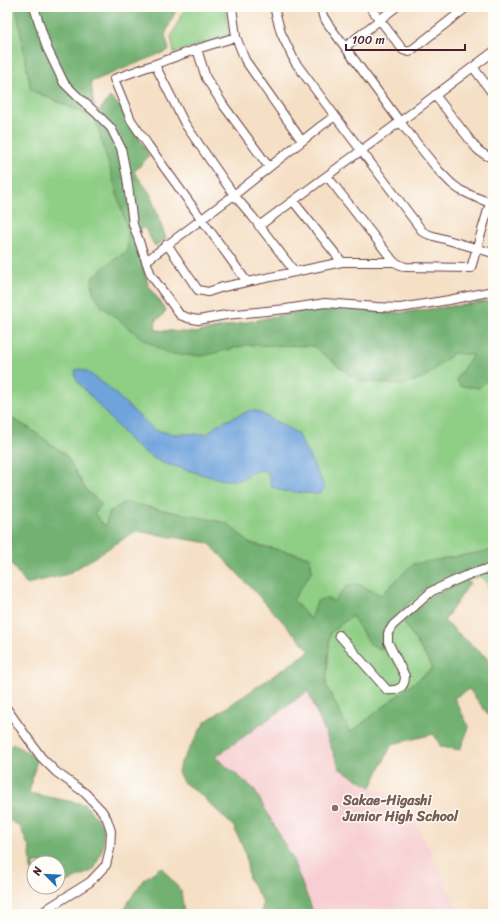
<svg xmlns="http://www.w3.org/2000/svg" width="500" height="921" viewBox="0 0 500 921" font-family="Sriracha,sans-serif">
<style>
.built{fill:#f7cfd2}
.green{fill:#8ece85;stroke:#6c7658}
.forest{fill:#72b172;stroke:#5e684e}
.water{fill:#6ea3db;stroke:#5c6183}
.lines{fill:none;stroke-linecap:round;stroke-linejoin:round}
.minor-casing{stroke:#643c42;stroke-width:10}
.minor{stroke:#fff;stroke-width:8}
.education-dot{fill:#8d6e63;stroke:#fdfcf7;stroke-width:1.5}
.labels{text-anchor:middle;stroke-width:3;stroke-linejoin:round;paint-order:stroke}
.education-label{font-size:14px;font-weight:bold;fill:#785e54;stroke:#fdfcf7;text-anchor:start}
</style>
<rect width="100%" height="100%" fill="#fdfcf7"/>
<filter id="ink" filterUnits="userSpaceOnUse"><feTurbulence type="fractalNoise" baseFrequency=".025" numOctaves="2"/><feDisplacementMap in="SourceGraphic" scale="8" xChannelSelector="R" yChannelSelector="G"/><feConvolveMatrix kernelMatrix="1 2 1 2 8 2 1 2 1" color-interpolation-filters="sRGB"/></filter>
<filter id="wash" filterUnits="userSpaceOnUse"><feTurbulence type="fractalNoise" baseFrequency=".012" numOctaves="4" result="noise"/><feDisplacementMap in="SourceGraphic" scale="16" xChannelSelector="R" yChannelSelector="G"/><feGaussianBlur stdDeviation="0.9" result="paint"/><feColorMatrix in="noise" values="0 0 0 0 0 0 0 0 0 0 0 0 0 0 0 0 0 1.4 0 .05"/><feComposite in="paint" operator="in"/></filter>
<g filter="url(#wash)">
<rect width="100%" height="100%" fill="#f5dfc5"/>
<path class="built" d="M308 691 340 769 371 787 398 797 414 818 460 914H314L292 858 214 757Z"/>
<path class="green" d="M7 7H16L31 90 95 118 135 235 148 285 166 310 160 318 156 319 155 330 195 333 286 314 327 308 399 313 493 301V591L480 576 466 580 404 622 433 668 350 733 326 685 330 633 311 620 292 600 312 571 310 557 249 543 227 523 105 526 94 513 102 504 86 490 66 455 29 428 7 416Z
M185 7H226V15L230 35 174 53 171 37Z"/>
<path class="forest" d="M16 7H177L165 35 169 50 91 82 95 117 110 97 123 109 149 156 134 172 150 193 166 239 155 246 144 227 135 235 148 285 166 310 160 318 156 319 155 330 195 333 286 314 327 308 399 313 493 301V374L479 388 460 386 456 379 473 355 454 353 425 377 402 385 358 381 313 346 247 345 203 356 169 354 144 340 102 307 93 292 92 278 107 265 127 251 128 232 95 118 31 90Z
M7 416 29 428 66 455 86 490 102 504 94 513 105 526 110 511 125 502 227 523 249 543 310 557 312 571 293 600 311 620 317 601 325 598 334 601 347 586 358 584 381 595 413 564 493 550V564L464 572 420 592 383 628 382 650 370 644 352 616 330 633 326 685 350 733 433 668 404 622 430 598 466 580 470 583 444 621 493 663V721L469 689 454 698 469 727 460 750 441 747 434 734 392 744 371 787 340 769 308 691 215 757 254 789 292 858 314 914H261L263 902 249 879 245 852 234 827 202 796 183 782 178 772 180 764 205 722 310 651 209 543 136 531 68 574 26 584 7 558Z
M13 743 37 759 29 793 84 804 103 825V847L94 870 65 883 58 881V863H34V871L31 870 30 850 20 826 7 819V749Z
M161 867 181 891 184 914H122L124 912 129 901 143 880Z"/>
<path class="water" d="M80 369 86 371 107 386 154 430 174 434H208L216 425 251 410 257 411 297 433 323 483 324 488 321 493 316 494 283 491 271 486 269 476 267 471 260 470 251 473 240 480H224L204 475 163 463 150 456 134 445 78 382C76 378 74 375 76 370Z"/>
</g>
<g filter="url(#ink)">
<g class="lines">
<g class="minor-casing">
<path id="minor" d="M34 7 47 48 64 83 77 96 95 112 111 128 121 148 127 178 133 224 146 261 151 275 180 315 188 318 198 320 226 315 286 309 325 303 377 307 400 308 449 300 493 291
M232 7 236 37 245 60 302 141
M274 7 281 33 295 62 335 116
M321 7 323 16 328 24 384 100 400 122 439 171 452 184 460 190 475 197 493 204
M370 7 403 50 409 52 467 7
M236 37 197 49 114 79 131 120 148 145 247 282
M345 47 396 7
M197 49 206 78 224 106 269 167
M155 65 185 124 234 195 252 216 295 272
M473 67 493 94
M435 95 477 149C482 154 486 156 493 158
M327 176 394 262
M293 201 342 262
M259 226 393 127 493 52
M167 244 198 290 208 292 223 287 342 262H394L405 267 471 268 490 203
M146 261 234 195 321 126 335 116 423 232 430 235 493 253
M339 635 387 690C398 691 405 688 405 676L388 642V633L393 625 432 591 465 576 483 570 493 569
M7 709 41 757 56 772 85 793 102 811 107 819 111 831 110 849 106 865 90 882 50 907 41 914"/>
</g>
<use href="#minor" class="minor"/>
</g>
</g>
<circle class="education-dot" cx="335" cy="808" r="4"/>
<g class="labels">
<g class="education-label">
<text x="343" y="805">Sakae-Higashi<tspan x="343" dy="16">Junior High School</tspan></text>
</g>
</g>
<rect width="500" height="921" fill="none" stroke="#fdfcf7" stroke-width="24"/>
<g transform="translate(46 875) rotate(294)"><circle r="19" fill="#fdfcf7" stroke="#b5a4a5"/>
<path d="M0-3L7 15L0 10L-7 15Z" fill="#1f6fb2"/>
<text y="-6" font-size="11" font-weight="bold" text-anchor="middle" fill="#4a1f2b">N</text>
</g>
<path d="M346 44v6h119v-6" fill="none" stroke="#4a1f2b" stroke-width="2"/>
<text x="352" y="44" font-size="12" fill="#4a1f2b" stroke="#fdfcf7" stroke-width="3" paint-order="stroke">100 m</text>
</svg>
